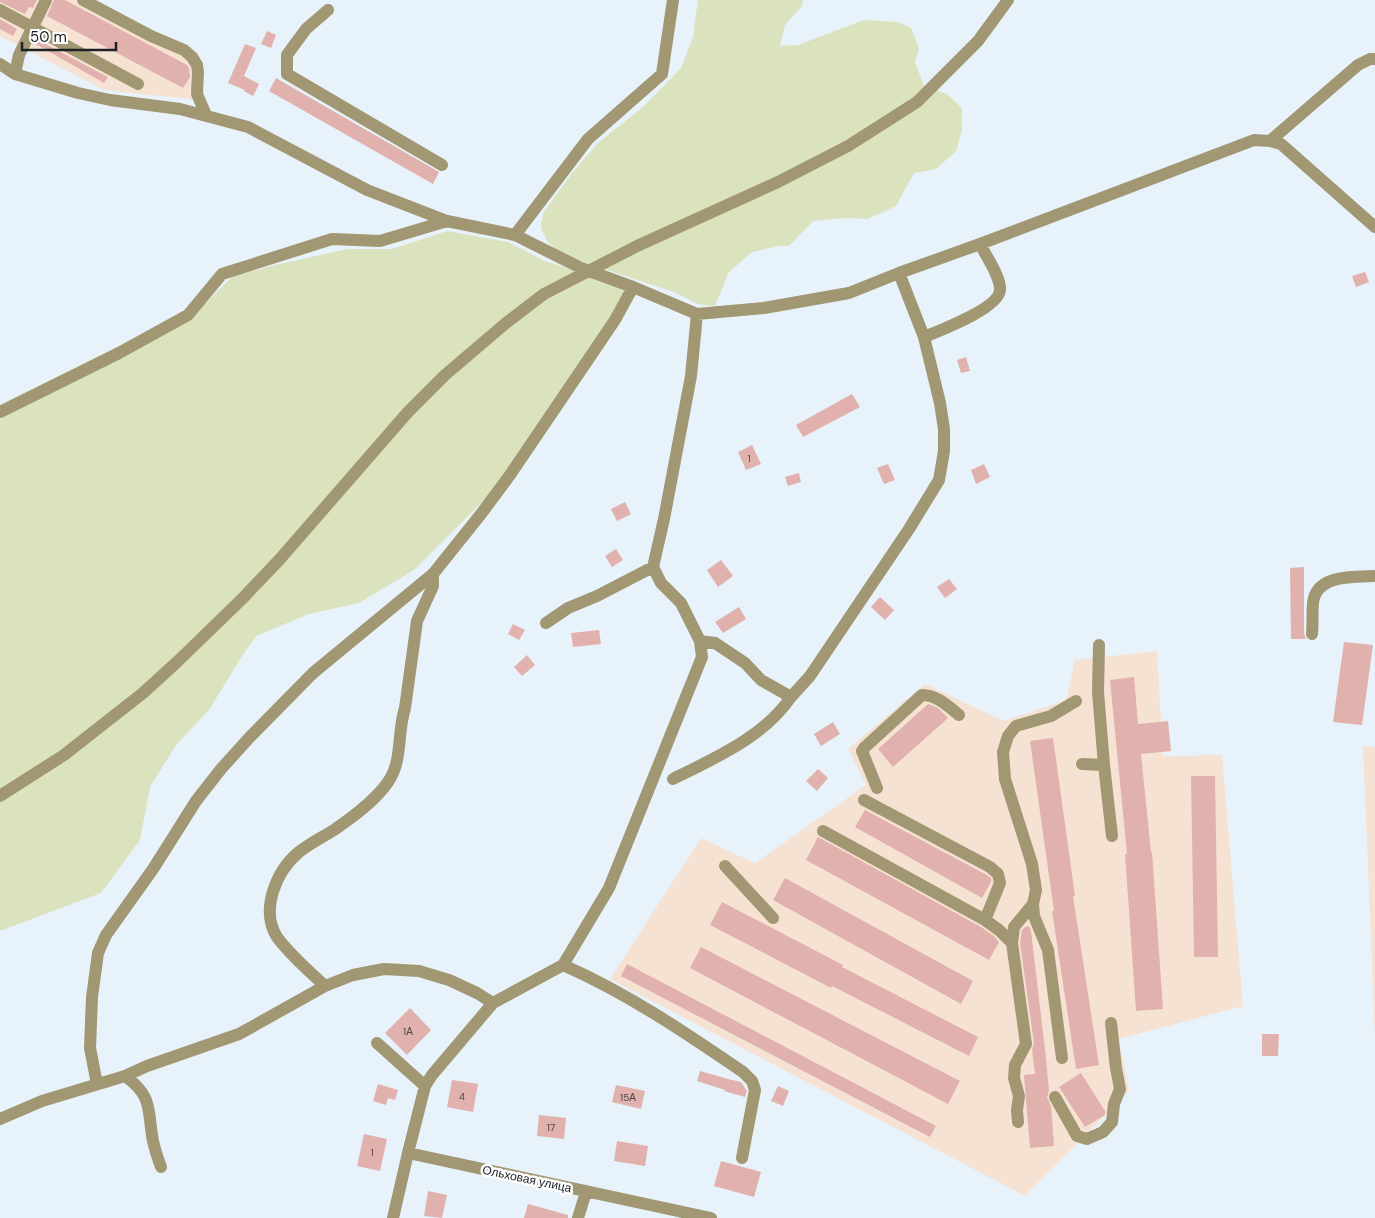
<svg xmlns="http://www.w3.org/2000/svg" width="1375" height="1218" viewBox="0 0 1375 1218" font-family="'DM Sans',sans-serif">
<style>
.industrial{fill:#f6e2d3}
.green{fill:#dbe3be}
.building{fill:#e1b1ae}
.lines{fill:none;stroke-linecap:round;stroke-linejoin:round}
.minor{stroke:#a19772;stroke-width:12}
.labels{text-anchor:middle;stroke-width:5;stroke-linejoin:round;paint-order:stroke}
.number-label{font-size:10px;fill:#4e4546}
.street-label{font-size:12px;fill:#1d2124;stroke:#fff}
</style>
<rect width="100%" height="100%" fill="#e7f2fa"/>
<path class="industrial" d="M0 0H92L199 54 202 69 199 100 104 90 0 36Z
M1157 651 1163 756 1222 755 1243 1006 1119 1039 1129 1091 1025 1196 610 979 701 838 755 863 866 785 848 749 925 684 1004 721 1066 700 1075 660Z
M1363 746 1375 747V1037Z"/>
<path class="green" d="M698 0H803L802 6 785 25 780 46 798 45 864 20 898 22 911 28 919 48 915 62 924 86 947 94 962 108V130L956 151 936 169 914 173 896 206 868 219 845 218 813 221 789 246H778L752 252 729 272 715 306 698 304 671 291 577 260 558 251 547 241 541 228 543 213 572 173 598 143 644 106 681 68 693 37Z
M447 231 508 242 545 261 632 288 491 493 414 570 359 603 309 614 256 636 242 656 209 710 176 745 150 787 140 840 101 893 0 931V419L205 304 232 277 275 265 348 249H392Z"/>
<path class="building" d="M0 0H37L33 8 29 7 25 14 0 2Z
M54 0H65L187 65 189 68 190 77 183 88 47 16Z
M0 19 17 29 13 36 0 29Z
M267 31 276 35 271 48 261 44Z
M36 39 108 77 104 83 34 43Z
M245 44 256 48 244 76 259 84 253 96 244 91 245 90 228 83Z
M276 78 439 172 433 184 269 91Z
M1365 272 1369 282 1356 287 1352 276Z
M966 357 970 371 961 373 957 360Z
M852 394 860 407 803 437 796 425Z
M752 445 761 464 746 470 738 452Z
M888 464 895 480 884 484 877 468Z
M984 464 990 477 976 484 971 470Z
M799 473 801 482 788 486 785 477Z
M625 502 631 514 617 521 611 509Z
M616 549 623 560 612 567 605 556Z
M721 560 733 576 718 587 707 570Z
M1304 567V633L1306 639H1291L1290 568Z
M949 579 957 589 945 598 937 587Z
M880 597 894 610 885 620 871 607Z
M739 607 746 619 723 633 715 622Z
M513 624 525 630 519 640 508 634Z
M599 630 601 644 573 647 571 633Z
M1344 642 1373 645 1362 725 1333 722Z
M527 655 535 665 522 676 514 667Z
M1134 677 1138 724 1168 721 1171 751 1141 754 1151 852H1152L1163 1009 1136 1011 1125 854H1127L1110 680Z
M928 704 938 708 948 718 893 767 878 749Z
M833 722 840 734 821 746 814 734Z
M1053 738 1075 896H1073L1099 1065 1076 1069 1052 911H1054L1030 741Z
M818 769 828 778 817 791 806 781Z
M1191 776H1215L1218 957H1194Z
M865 810 985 874 991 878V882L982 898 855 827Z
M818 837 981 927 994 936 999 942 989 960 806 860Z
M785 878 973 981 961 1004 773 900Z
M722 902 843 965 842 967 978 1037 969 1056 832 986 831 988 710 925Z
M1029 926 1031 931 1046 1058 1049 1091 1047 1097 1051 1106 1054 1146 1030 1148 1024 1075 1035 1074 1032 1050 1034 1043 1020 943 1022 930 1025 927Z
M701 947 960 1081 948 1104 690 968Z
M627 964 936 1126 930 1137 621 976Z
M410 1008 431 1030 407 1055 385 1033Z
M1262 1034H1279L1278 1056H1262Z
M700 1071 728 1079 741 1082 747 1091 745 1097 724 1091 725 1090 697 1081Z
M1081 1073 1105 1111V1115L1085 1127 1059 1087Z
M452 1080 478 1084 473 1112 447 1107Z
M378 1084 398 1090 395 1100 388 1098 386 1105 373 1101Z
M616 1085 645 1091 641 1109 612 1102Z
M778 1086 789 1091 783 1106 771 1101Z
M539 1115 566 1118 564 1139 537 1136Z
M364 1134 387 1139 380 1171 357 1166Z
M617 1141 648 1146 645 1166 614 1161Z
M721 1161 761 1172 754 1197 714 1186Z
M428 1191 447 1195 442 1218 424 1216Z
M528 1204 568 1215V1218H524Z"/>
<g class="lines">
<path class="minor" d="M83 0 151 36 184 50 192 57 197 65 198 72 197 94 206 115
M0 10 138 84
M328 10 306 29 287 55V74L442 165
M0 64 15 74 78 93 110 100 180 109 248 127 367 190 447 221 515 235 581 268 633 287 697 314 691 376 664 519 653 567 661 583 681 603 700 641 702 657 609 888 563 965 493 1003 432 1075 425 1086 408 1153
M15 74 19 55 46 0
M1270 141 1358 65 1370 59H1375
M515 235 588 139 662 74 673 0
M697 314 764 308 849 293 899 273 980 244 1254 140 1270 141 1281 144 1375 227
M924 337C941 330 999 308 1000 290 1001 277 986 256 980 244
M0 412 119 353 188 315 222 274 332 239 380 241 447 221
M546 623 568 608 597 596 653 567
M1312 634C1313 624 1312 613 1313 603 1316 574 1354 577 1375 576
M700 641 715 643 745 663 761 680 791 697 810 676 909 529 939 480 944 451V429L940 403 924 337 899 273
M1099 645 1098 692 1104 765 1112 836
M1082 764 1104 765
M673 779C715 758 764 737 791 697
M877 788 862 751 864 748 922 695C937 695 948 706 959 715
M0 796 64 755 143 693 177 662 243 598 280 559 408 412 445 375 506 323 544 294 637 246 778 182 848 146 917 102 978 41 1008 0
M823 831 985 920 1000 883 998 874 990 867 864 800
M725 866 773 918
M985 920 999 930 1012 943
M563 965C627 993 686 1033 743 1072L752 1081 755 1090 742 1158
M325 986C309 971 290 955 277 937 260 910 276 871 299 852 310 843 323 837 334 830 353 817 375 801 388 782 403 761 397 732 405 708L417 621 433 586V574
M377 1043 425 1086
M1062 1058 1048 950 1034 916 1033 904 1036 890 1032 864 1005 779 1003 752 1008 736 1016 726 1051 716 1076 701
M125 1076C154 1097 147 1110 153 1141 155 1150 158 1159 161 1167
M97 1084 90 1048 92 997 98 953 106 935 153 869 196 801 221 769 249 738 313 673 433 574 481 514 510 475 615 320 633 287
M1055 1097 1077 1136 1087 1139 1103 1132 1112 1122 1114 1104 1120 1089 1116 1068 1111 1023
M0 1119 42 1101 125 1076 147 1066 239 1034 325 986 353 975 384 969 419 971 449 980 477 993 493 1003
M1018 1122 1017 1110 1019 1096 1014 1078 1015 1065 1026 1044 1012 943 1014 927 1033 904
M393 1218 408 1153 711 1218
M578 1218 586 1192"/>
</g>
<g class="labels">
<g class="number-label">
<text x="749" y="462">1</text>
<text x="408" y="1035">1А</text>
<text x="462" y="1100">4</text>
<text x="628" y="1101">15А</text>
<text x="551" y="1131">17</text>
<text x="372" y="1156">1</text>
</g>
<g class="street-label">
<text transform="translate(527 1179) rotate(12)" y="4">Ольховая улица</text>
</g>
</g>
<path d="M22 42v8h94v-8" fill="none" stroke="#1d2124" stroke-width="2.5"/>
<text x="30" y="42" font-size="15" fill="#1d2124" stroke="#ffffff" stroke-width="4" paint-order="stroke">50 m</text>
</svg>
